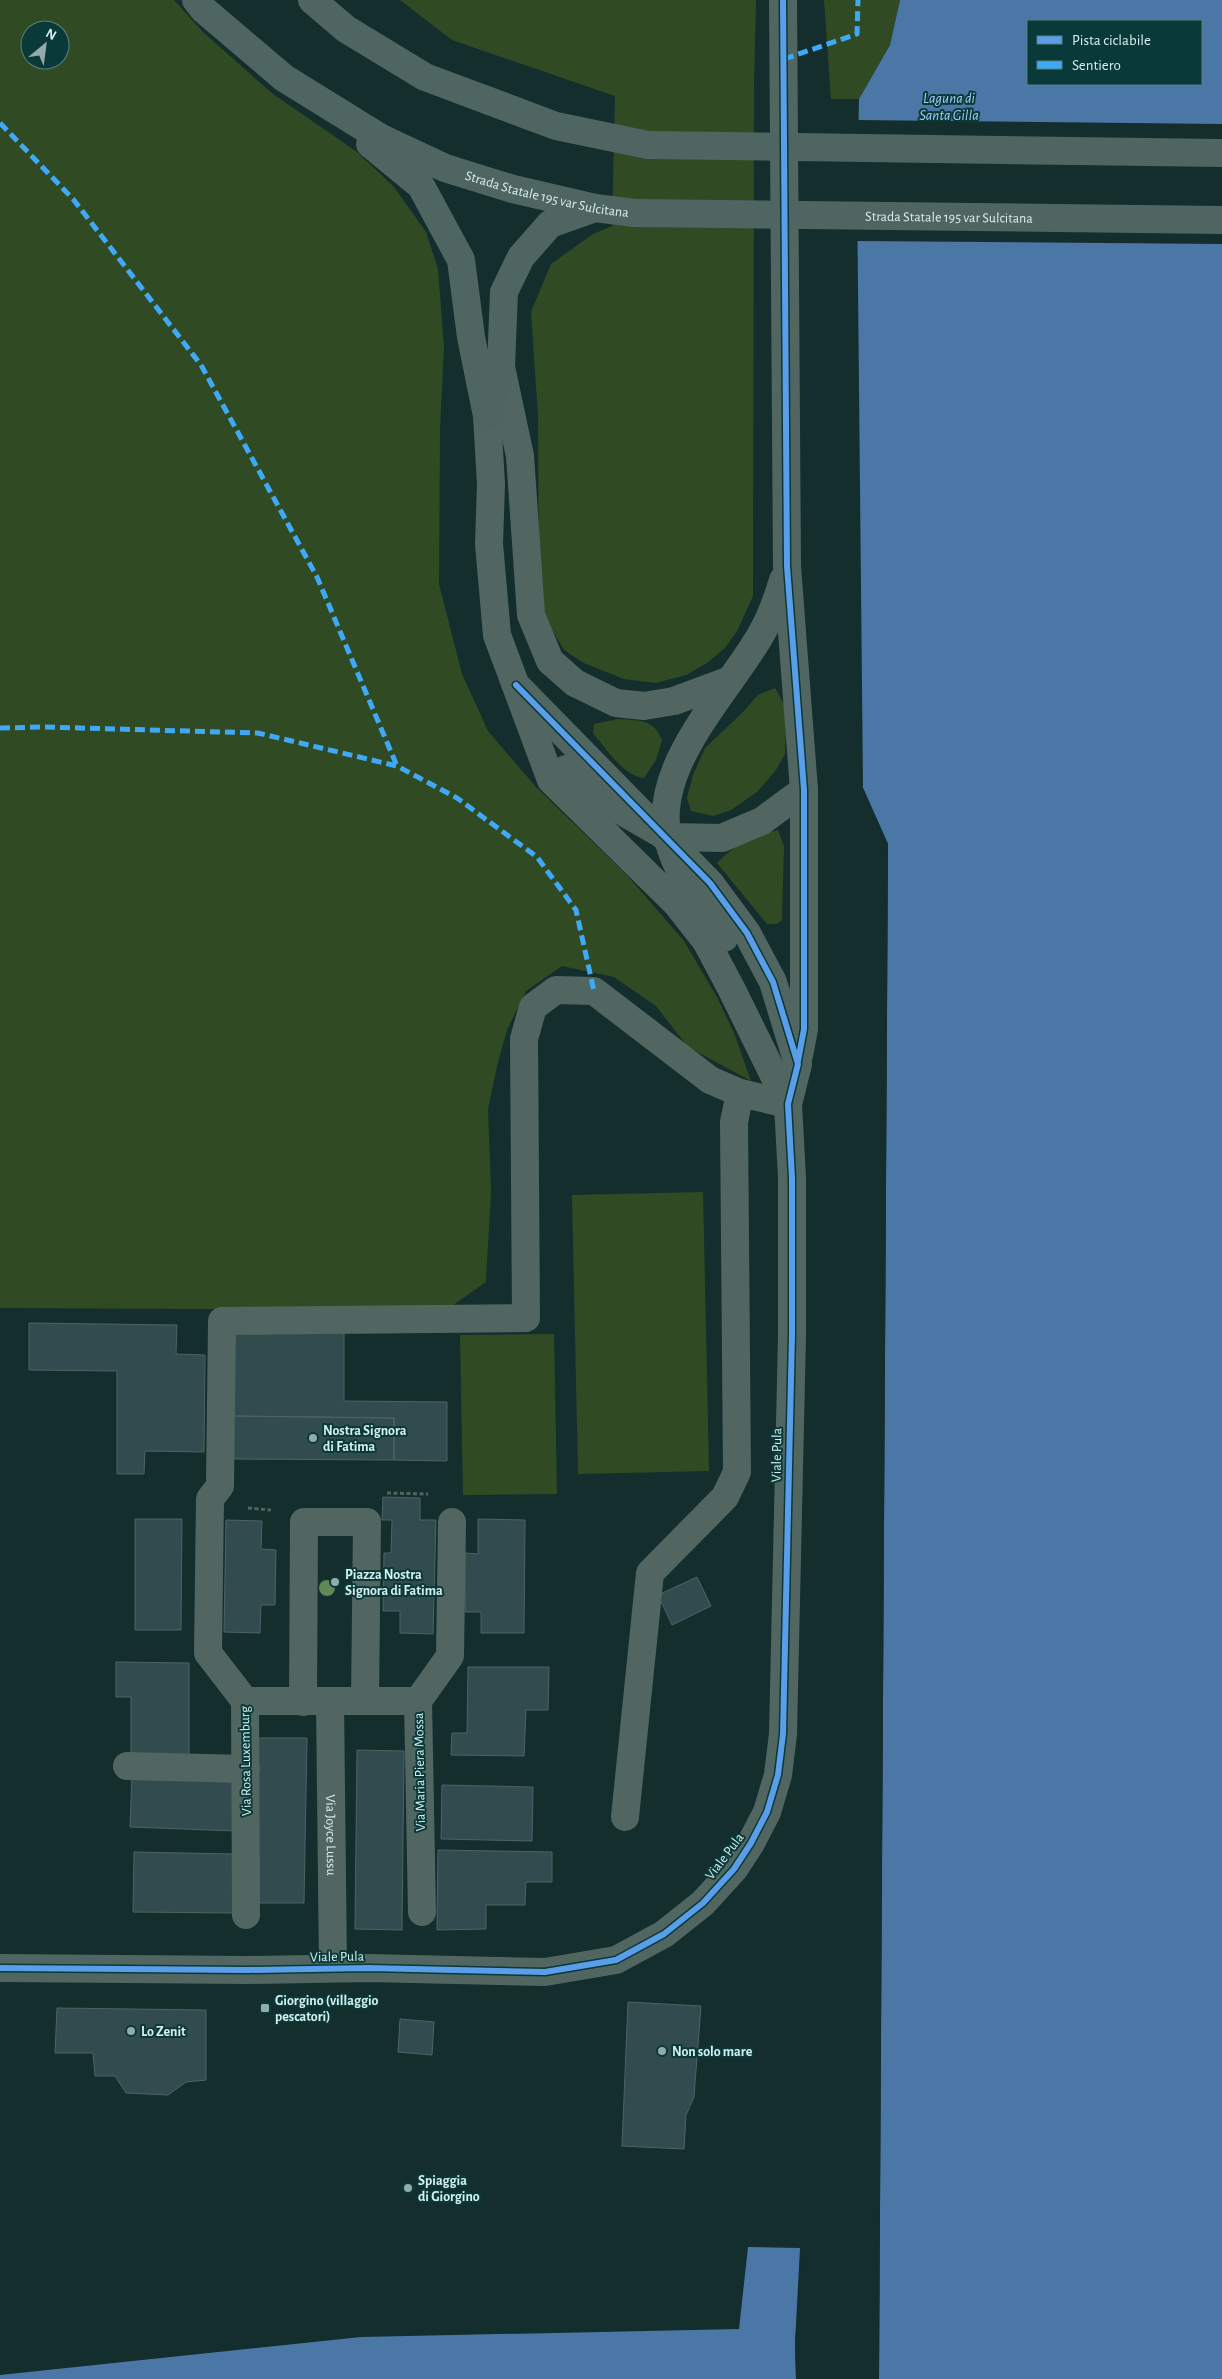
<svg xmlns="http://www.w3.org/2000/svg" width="1222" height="2379" viewBox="0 0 1222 2379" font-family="'Alegreya Sans',sans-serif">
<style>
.green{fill:#304b23;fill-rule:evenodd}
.water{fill:#4a77a6;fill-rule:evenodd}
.pier{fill:#142e2e}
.building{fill:#324b4f;stroke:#4f6265}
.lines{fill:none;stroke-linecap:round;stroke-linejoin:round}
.path{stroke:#506460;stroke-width:3;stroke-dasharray:4 2.5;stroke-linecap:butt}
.minor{stroke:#526661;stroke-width:28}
.highway{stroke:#4e6561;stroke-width:28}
.highway-bridge{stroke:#4e6561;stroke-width:28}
.quiet{stroke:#3fa9f5;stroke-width:5;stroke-dasharray:10 5;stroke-linecap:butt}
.cycleway-casing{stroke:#093938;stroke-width:9}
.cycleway{stroke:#5a9eea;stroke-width:6}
.tree{fill:#608859}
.poi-dot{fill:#93abaa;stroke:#093938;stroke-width:2}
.labels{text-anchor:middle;stroke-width:4;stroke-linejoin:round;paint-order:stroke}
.street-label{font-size:14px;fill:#d7eeed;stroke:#093938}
.poi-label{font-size:14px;font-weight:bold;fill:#d7eeed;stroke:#093938;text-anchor:start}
.water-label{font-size:15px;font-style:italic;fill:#a7cefa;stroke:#093938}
</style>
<rect width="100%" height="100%" fill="#142e2e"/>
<path class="green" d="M0 0H174L203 32 273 94 357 152 394 187 426 232 438 269 444 348 440 427 439 584 462 674 488 731 536 787 626 874 684 941 718 999 734 1033 751 1081 688 1047 656 1006 614 977 562 966 526 991 507 1030 498 1062 488 1109 491 1192 486 1282 446 1310 0 1308ZM30 30H60V60H30Z
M400 0H756L754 82 753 596 737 631 725 648 707 663 686 675 656 683 624 679 584 663 564 650 546 620 539 591 538 415 531 312 551 264 593 234 612 226 615 96 452 40Z
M824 0H900L890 45 859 99H831Z
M775 688 786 708 785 754 776 770 757 792 731 810 713 816 691 811 687 798 693 775 705 748 742 713 758 695Z
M618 719C639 721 653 718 662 740L656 760 644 778C623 776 606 748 593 733L594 724Z
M778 830 784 846 782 920 777 924H767L717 863C732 846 756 835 778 830Z
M703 1192 709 1471 578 1474 572 1195Z
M554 1334 557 1494 463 1495 460 1335Z"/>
<path class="water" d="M900 0H1222V2379H879L888 844 863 788 857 187 859 99 890 45ZM1028 21H1201V84H1028Z
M748 2247 800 2248 795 2343 796 2379H0V2375L361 2337 739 2329Z"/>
<path class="pier" d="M856 120 1222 124V244L855 241Z
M863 788 888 844 879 2379H876L885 844 863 794Z
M802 2246 798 2343 799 2379H796L795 2343Z"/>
<path class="building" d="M29 1323 177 1325 176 1354 205 1355 204 1452 145 1451 144 1474H117V1371L29 1370Z
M233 1331 344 1332V1401L447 1402V1461L394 1460V1418L233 1416Z
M233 1416 394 1418V1460L232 1459Z
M383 1497 420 1498V1520H436L433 1634 400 1633V1611H383L384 1553H391L392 1520H382Z
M135 1519H182L181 1630H135Z
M478 1519 525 1520 524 1633H481V1612H465V1553L478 1554Z
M226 1520 262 1521 261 1549 276 1550 275 1605H261L260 1633 224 1632Z
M697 1577 711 1606 672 1625 658 1595Z
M116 1662 189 1663V1755H131V1697H116Z
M468 1667H549L548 1710H526L524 1756 451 1755 452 1733H467Z
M258 1738H307L304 1903H256Z
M357 1750 404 1751 402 1930 355 1929Z
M132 1774 238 1778 236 1831 130 1827Z
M442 1785 533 1787 532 1841 441 1839Z
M438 1850 552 1852V1882H526L525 1905H486V1929L437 1930Z
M134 1852 234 1854 233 1913 133 1912Z
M628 2002 701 2006 694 2097 686 2115 684 2149 622 2146Z
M57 2008 206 2010V2080L186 2082 168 2095 126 2093 115 2076H95L93 2053H55Z
M400 2019 434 2022 432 2055 398 2052Z"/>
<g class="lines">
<path class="path" d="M387 1493 428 1494
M248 1508 271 1510"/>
<g class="minor">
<path d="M783 0 787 566 804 790V1029L799 1055"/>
<path d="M501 367 520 456 531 615 550 661 575 683 616 703 644 706 674 701 728 681"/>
<path d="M487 416 491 484 489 544 497 635 551 780 677 904 706 941 732 990 788 1104"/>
<path d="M566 769 592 794 667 837 722 838 762 821 804 790"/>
<path d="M724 938C703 907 677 876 668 839 651 767 727 693 760 636 771 618 777 600 783 580"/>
<path d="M245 1701H418"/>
<path id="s1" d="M330 1701 333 1968"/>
<path d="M303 1702 304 1522H367L365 1701"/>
<path d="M127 1766 246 1769"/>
<path d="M625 1817 650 1573 725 1497 737 1472 734 1122 740 1093"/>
<path d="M422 1912 418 1701 450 1656 452 1522"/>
<path d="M246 1915 245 1701 208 1653 210 1499 220 1486 222 1321 526 1318 524 1039 533 1007 556 990 594 991 710 1080 740 1093 788 1104"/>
<path d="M0 1968 248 1970 369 1968 545 1972 616 1960 664 1934 703 1903 734 1869 751 1843 767 1812 778 1775 783 1734 792 1335V1178L788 1104 798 1064 773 982 747 933 710 883 516 685"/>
</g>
<g class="highway">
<path id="s2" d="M196 0 203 9 284 78 381 138 445 168 513 189 595 208 635 213"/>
<path d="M312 0 346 29 425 77 556 126 648 145"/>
<path d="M370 144 421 186 461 260 471 337 487 416"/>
<path d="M489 412 501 367 504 292 521 257 550 224 595 208"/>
</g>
<g class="highway-bridge">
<path d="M648 145 1222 153"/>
<path id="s3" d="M635 213 1222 220"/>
</g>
<path class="quiet" d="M784 59 857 34 858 0
M0 123 73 199 201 365 317 577 397 766
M0 728 45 727 258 733 397 766 457 798 537 857 576 910 594 991"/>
<g class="cycleway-casing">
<path id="cycleway" d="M783 0 787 566 804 790V1029L798 1061
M0 1968 248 1970 369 1968 545 1972 616 1960 664 1934 703 1903 734 1869 751 1843 767 1812 778 1775 783 1734 792 1335V1178L788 1104 798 1064 773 982 747 933 710 883 516 685"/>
</g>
<use href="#cycleway" class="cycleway"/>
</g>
<circle class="tree" cx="327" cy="1588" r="8"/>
<g class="poi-dot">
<circle cx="313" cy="1438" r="5"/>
<circle cx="335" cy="1582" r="5"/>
<rect x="260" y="2003" width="10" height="10" rx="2.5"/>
<circle cx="131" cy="2031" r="5"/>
<circle cx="662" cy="2051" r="5"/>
<circle cx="408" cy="2188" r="5"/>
</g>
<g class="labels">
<g class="street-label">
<text dy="5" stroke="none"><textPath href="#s2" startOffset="408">Strada Statale 195 var Sulcitana</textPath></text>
<text dy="5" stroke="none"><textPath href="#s3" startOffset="314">Strada Statale 195 var Sulcitana</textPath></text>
<text transform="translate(776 1455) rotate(-89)" y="5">Viale Pula</text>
<text transform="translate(245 1761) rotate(-91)" y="5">Via Rosa Luxemburg</text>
<text transform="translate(419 1772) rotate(-91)" y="5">Via Maria Piera Mossa</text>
<text dy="5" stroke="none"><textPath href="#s1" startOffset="134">Via Joyce Lussu</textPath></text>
<text transform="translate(724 1856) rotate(-53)" y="5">Viale Pula</text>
<text transform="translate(337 1956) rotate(-1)" y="5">Viale Pula</text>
</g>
<g class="poi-label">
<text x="323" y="1435">Nostra Signora<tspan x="323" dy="16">di Fatima</tspan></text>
<text x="345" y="1579">Piazza Nostra<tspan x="345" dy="16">Signora di Fatima</tspan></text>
<text x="275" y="2005">Giorgino (villaggio<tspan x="275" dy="16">pescatori)</tspan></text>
<text x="141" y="2036">Lo Zenit</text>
<text x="672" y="2056">Non solo mare</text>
<text x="418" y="2185">Spiaggia<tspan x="418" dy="16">di Giorgino</tspan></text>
</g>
<g class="water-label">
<text x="949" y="103">Laguna di<tspan x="949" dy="17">Santa Gilla</tspan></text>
</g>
</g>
<rect x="1027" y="20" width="175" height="65" fill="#093938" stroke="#5b8180"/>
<rect x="1037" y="36" width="25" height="8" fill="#5a9eea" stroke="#5b8180"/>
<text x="1072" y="45" font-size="15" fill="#d7eeed">Pista ciclabile</text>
<rect x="1037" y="61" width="25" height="8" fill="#3fa9f5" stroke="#5b8180"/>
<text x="1072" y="70" font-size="15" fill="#d7eeed">Sentiero</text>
<g transform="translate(45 45) rotate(29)"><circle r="24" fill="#093938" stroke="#5b8180"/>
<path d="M0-4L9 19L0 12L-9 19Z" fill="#93abaa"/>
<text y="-8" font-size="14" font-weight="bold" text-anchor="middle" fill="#d7eeed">N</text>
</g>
</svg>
